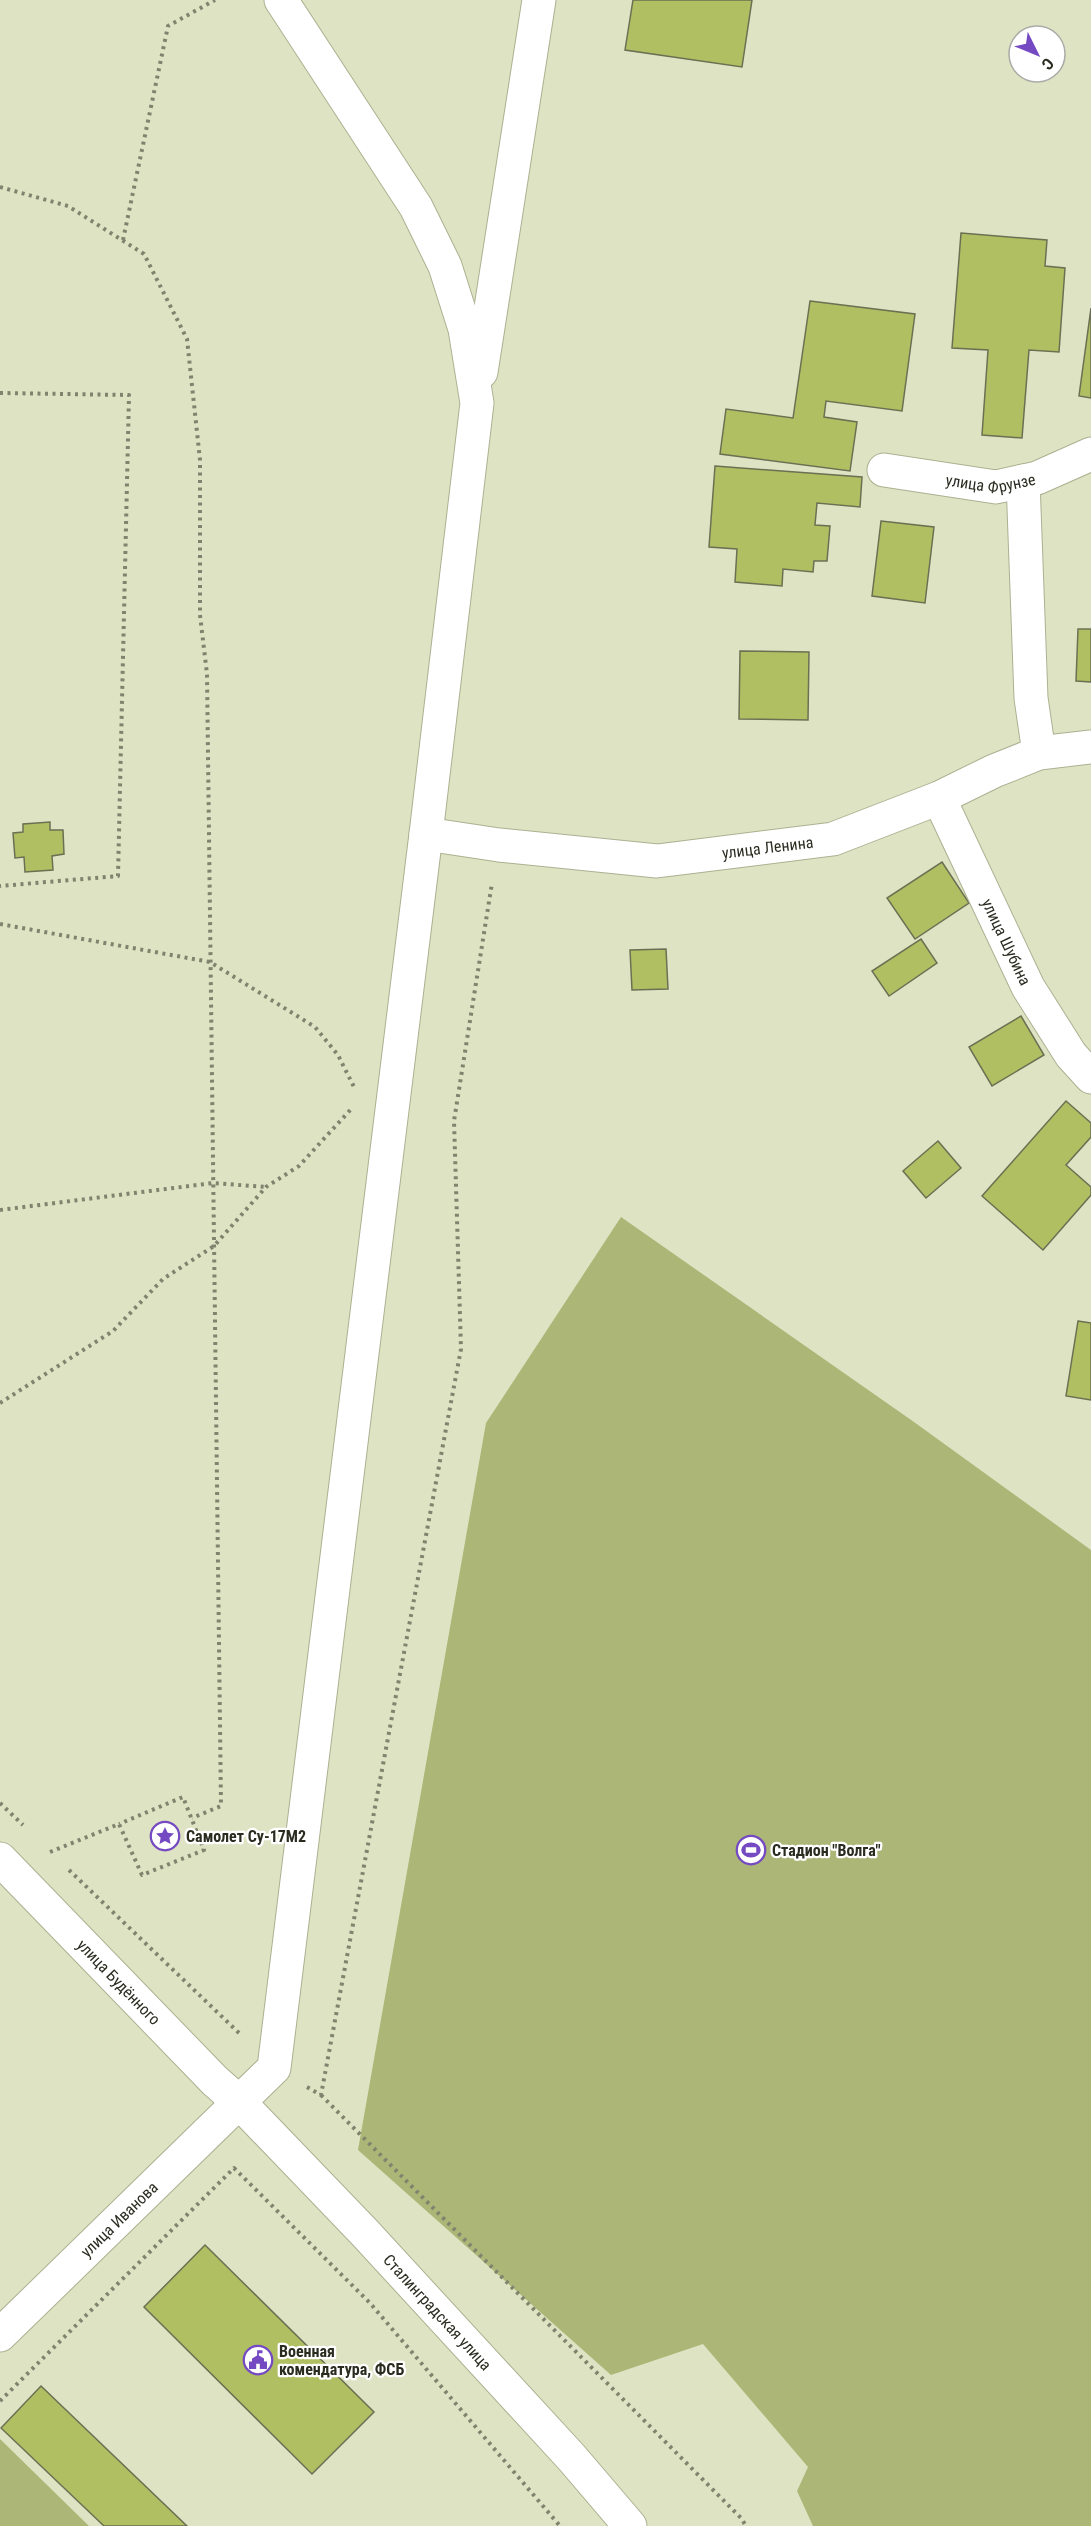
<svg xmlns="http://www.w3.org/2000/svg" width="1091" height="2526" viewBox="0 0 1091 2526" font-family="'Roboto Condensed',sans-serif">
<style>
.green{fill:#abb677}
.building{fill:#b0bf62;stroke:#6b7053;stroke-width:1.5}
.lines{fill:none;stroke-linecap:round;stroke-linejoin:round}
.minor-casing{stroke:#abb191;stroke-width:35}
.path{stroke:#80846e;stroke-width:4;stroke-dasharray:3 4.5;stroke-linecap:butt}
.minor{stroke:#fff;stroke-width:33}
.labels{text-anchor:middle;stroke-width:4.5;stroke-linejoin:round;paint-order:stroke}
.street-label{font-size:16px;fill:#2a2c20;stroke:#fff}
.poi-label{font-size:16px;font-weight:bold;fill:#2a2c20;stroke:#fff;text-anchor:start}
</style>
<rect width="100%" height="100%" fill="#dee4c3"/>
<path class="green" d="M621 1217 914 1422 1091 1550V2526H813L797 2491 808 2467 703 2344 611 2375 358 2150 486 1423Z
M0 2439 89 2526H0Z"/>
<path class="building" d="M633 0H752L742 67 625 50Z
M961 233 1047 240 1045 266 1065 268 1059 352 1029 350 1022 438 982 435 988 350 952 348Z
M810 301 915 314 902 411 826 401 824 417 857 422 850 471 720 454 726 409 793 418Z
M1091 308V398L1079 396Z
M715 466 862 477 860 507 817 503 815 525 830 526 827 561H814L813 572 783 569 782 586 735 582 737 549 709 547Z
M881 521 934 527 925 603 872 596Z
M1078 629H1091V682L1076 681Z
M740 651 809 652 808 720 739 719Z
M50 822V830H63L64 854 52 856 53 870 25 872 24 857 15 858 13 833 23 832V824Z
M942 862 969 903 915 939 887 898Z
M921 939 937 963 889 996 872 971Z
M666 949 668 989 632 990 630 950Z
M1021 1016 1044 1055 992 1086 969 1047Z
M1066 1101 1091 1123V1137L1066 1165 1091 1187V1195L1043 1250 982 1196Z
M938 1141 961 1168 926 1198 903 1171Z
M1078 1321 1091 1323V1400L1066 1396Z
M205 2245 374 2412 312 2474 144 2307Z
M41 2386 187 2526H104L1 2428Z"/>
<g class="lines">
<g class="minor-casing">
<g id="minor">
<path d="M481 372 539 0"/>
<path id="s1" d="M884 470 996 487 1037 478 1091 454"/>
<path d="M1023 481 1031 698 1039 753"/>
<path id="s2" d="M939 798 1028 987 1071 1055 1091 1077"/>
<path id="s3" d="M426 834 499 845 657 861 833 839 939 798 994 771 1039 753 1091 747"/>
<path id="s4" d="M0 1859 215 2081 240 2103 365 2233 572 2458 630 2526"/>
<path id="s5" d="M0 2335 274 2068 426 834 477 403 465 329 445 266 416 207 281 0"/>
</g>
</g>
<path class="path" d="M0 187 68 206 144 254 187 339 200 460V615L207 674 221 1806 192 1818
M123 240 168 26 215 0
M0 393 129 395 118 876 0 886
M0 924 210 962 315 1027 338 1055 355 1089
M0 1210 213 1183 266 1187
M0 1403 113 1331 163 1279 214 1246 266 1187 299 1166 353 1107
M0 1803 23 1825
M50 1852 119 1824 142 1875 204 1850 183 1797 119 1824
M69 1870 239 2033
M307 2087 321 2095 461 1349 454 1121 492 883
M321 2095 741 2518 746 2526
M0 2401 234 2168 370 2303 560 2526"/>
<use href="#minor" class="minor"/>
</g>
<defs>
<g id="sight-ring" transform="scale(1.5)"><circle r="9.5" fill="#fff" stroke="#7549c2" stroke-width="1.5"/><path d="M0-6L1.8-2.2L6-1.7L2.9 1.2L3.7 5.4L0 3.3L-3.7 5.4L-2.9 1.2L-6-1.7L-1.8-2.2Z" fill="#7549c2"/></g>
<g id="stadium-ring" transform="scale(1.5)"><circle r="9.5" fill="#fff" stroke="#7549c2" stroke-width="1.5"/><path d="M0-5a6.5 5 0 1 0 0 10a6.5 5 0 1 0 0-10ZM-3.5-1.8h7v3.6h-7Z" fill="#7549c2"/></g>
<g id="civic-ring" transform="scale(1.5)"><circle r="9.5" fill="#fff" stroke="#7549c2" stroke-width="1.5"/><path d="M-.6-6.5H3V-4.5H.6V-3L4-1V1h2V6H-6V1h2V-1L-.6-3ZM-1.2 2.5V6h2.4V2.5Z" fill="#7549c2"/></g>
</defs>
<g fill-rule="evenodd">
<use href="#sight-ring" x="165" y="1836"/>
<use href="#stadium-ring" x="751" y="1850"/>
<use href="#civic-ring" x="258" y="2360"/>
</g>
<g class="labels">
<g class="street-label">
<text dy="6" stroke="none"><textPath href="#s1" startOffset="108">улица Фрунзе</textPath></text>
<text dy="6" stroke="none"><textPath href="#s3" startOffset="344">улица Ленина</textPath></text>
<text dy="6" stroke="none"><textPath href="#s2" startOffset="159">улица Шубина</textPath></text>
<text dy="6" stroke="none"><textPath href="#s4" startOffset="171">улица Будённого</textPath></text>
<text dy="6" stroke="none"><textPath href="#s5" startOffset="166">улица Иванова</textPath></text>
<text dy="6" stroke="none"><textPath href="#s4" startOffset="630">Сталинградская улица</textPath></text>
</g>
<g class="poi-label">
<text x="186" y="1842">Самолет Су-17М2</text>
<text x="772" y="1856">Стадион "Волга"</text>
<text x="279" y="2357">Военная<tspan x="279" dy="18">комендатура, ФСБ</tspan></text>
</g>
</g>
<g transform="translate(1037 54) rotate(133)"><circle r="28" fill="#ffffff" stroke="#aaaba6" stroke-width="1.5"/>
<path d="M0-4.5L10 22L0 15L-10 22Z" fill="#7549c2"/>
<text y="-9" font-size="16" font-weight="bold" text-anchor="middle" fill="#2a2c20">С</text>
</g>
</svg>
